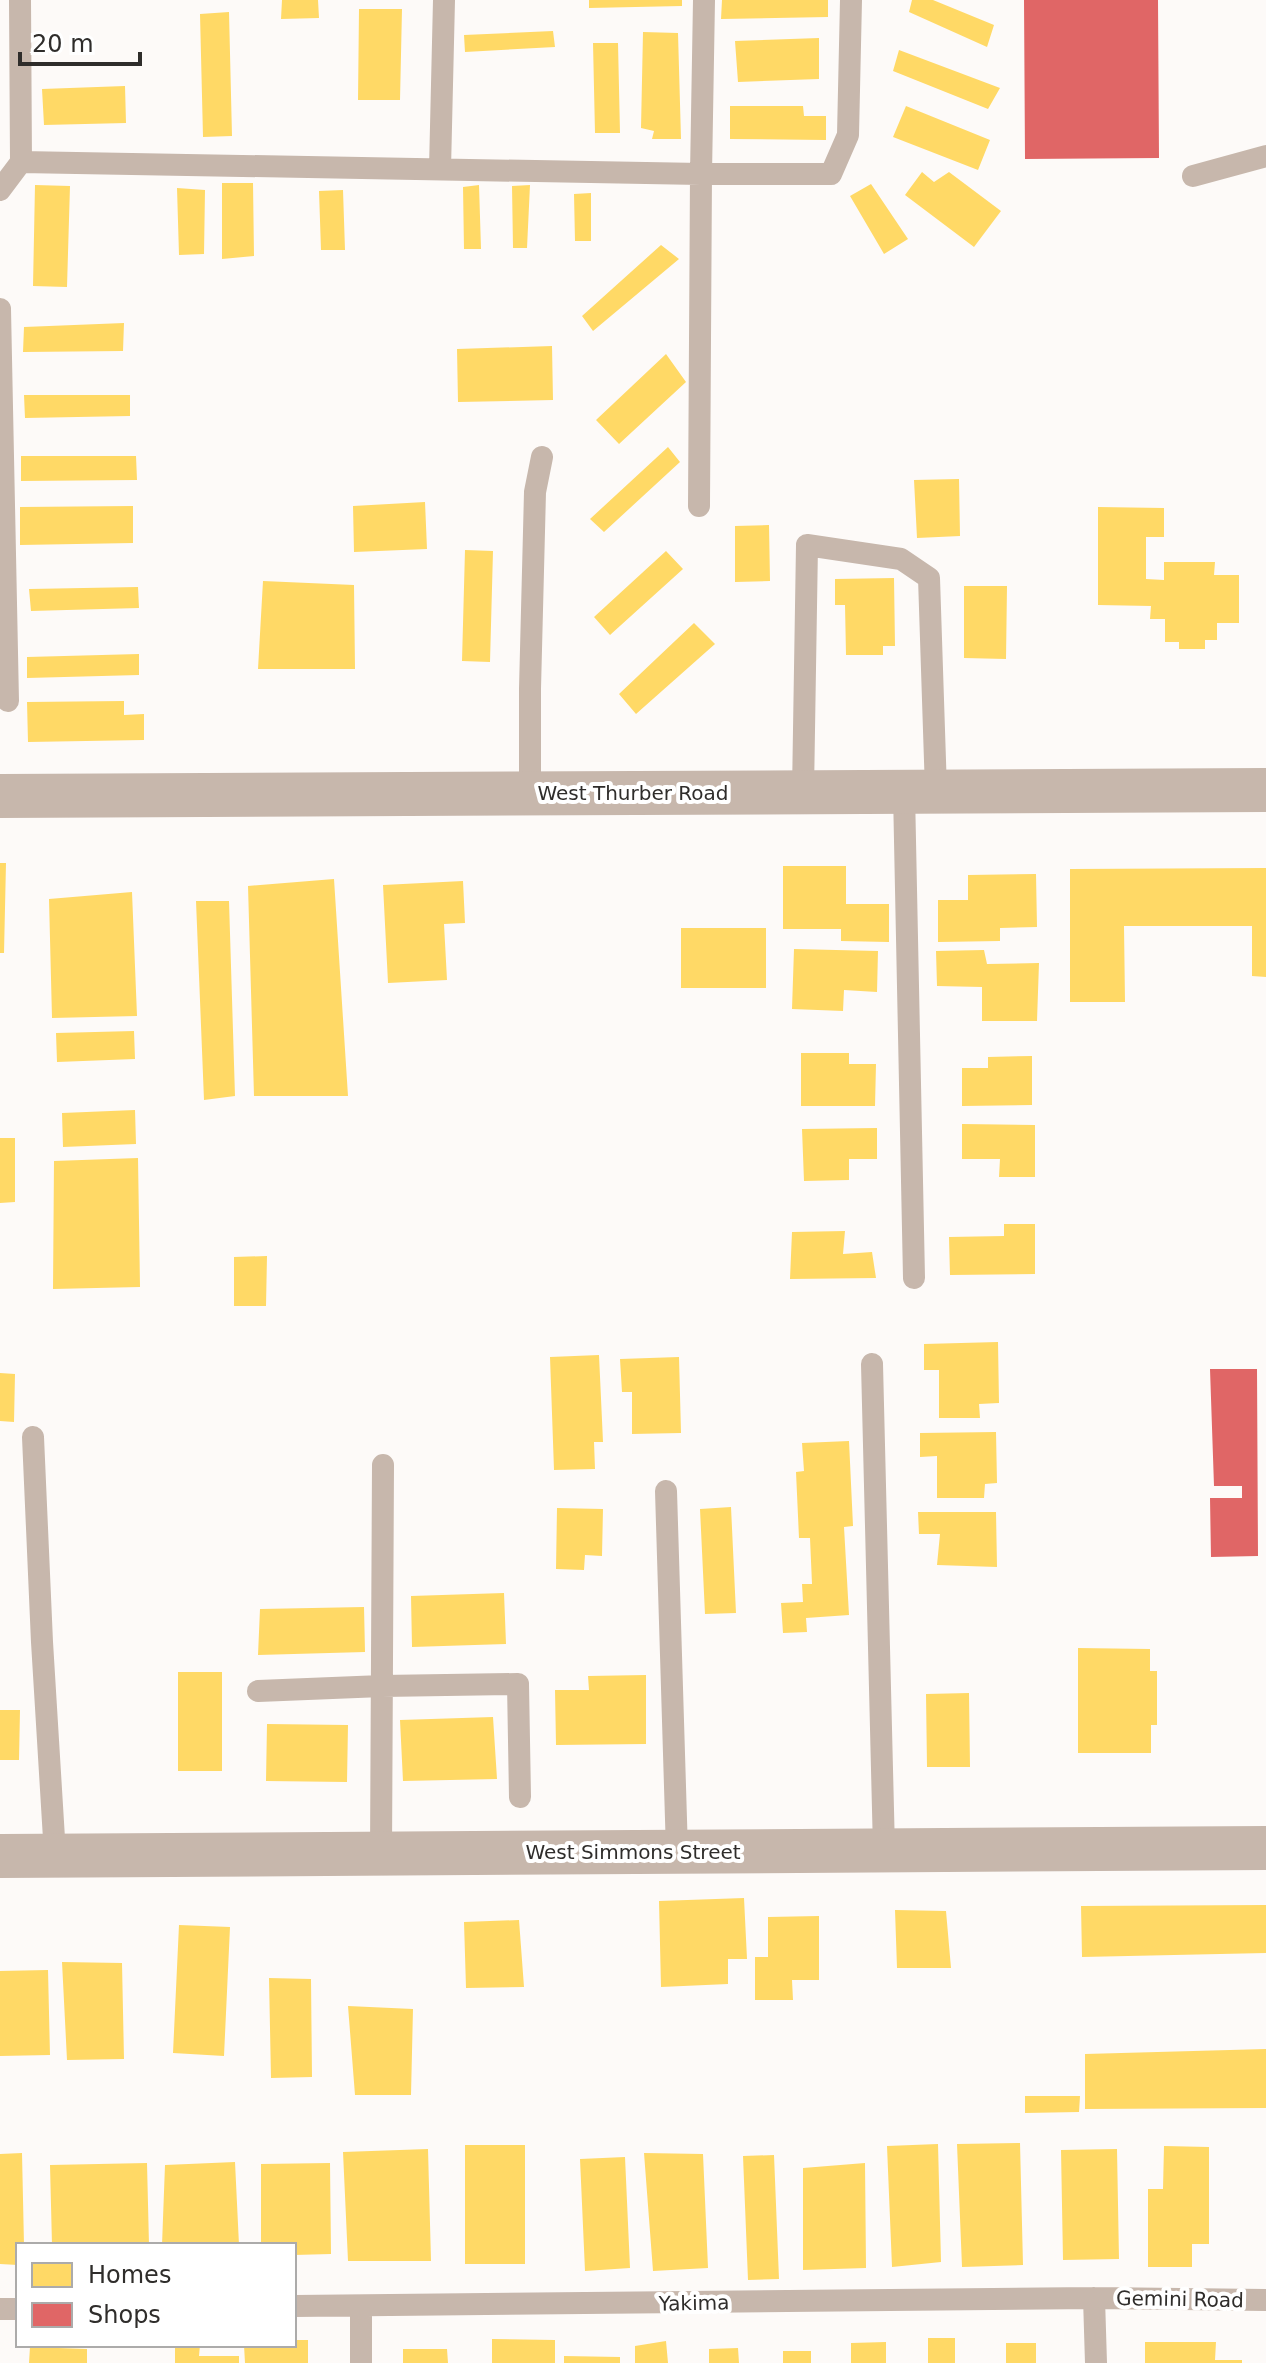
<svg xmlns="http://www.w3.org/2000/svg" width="1266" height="2363" viewBox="0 0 1266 2363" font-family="'DejaVu Sans',sans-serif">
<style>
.homes{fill:#ffd966}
.shops{fill:#e06666}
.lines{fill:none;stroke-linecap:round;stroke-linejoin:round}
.service{stroke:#c7b7ac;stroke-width:22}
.minor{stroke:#c7b7ac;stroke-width:44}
.labels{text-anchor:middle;stroke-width:8;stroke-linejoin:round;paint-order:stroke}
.street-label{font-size:20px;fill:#2f2d2b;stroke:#fff}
</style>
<rect width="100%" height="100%" fill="#fdfaf8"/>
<path class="homes" d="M282 0H318L319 18 281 19Z
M589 0H682V6L589 8Z
M722 0H828V17L721 19Z
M912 0H933L994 25 987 47 909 12Z
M359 9H402L400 100H358Z
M229 12 232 136 203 137 200 14Z
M553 31 555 47 465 52 464 35Z
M643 32 678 33 681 139H652L654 131 641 128Z
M819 38V79L738 82 735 41Z
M593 43H618L620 133H595Z
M899 50 1000 88 988 109 893 71Z
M125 86 126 123 44 125 42 89Z
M730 106H803L804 116H826V140L730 139Z
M906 106 990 140 978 170 893 137Z
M922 172 934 182 949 172 1001 211 974 247 905 195Z
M222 183H253L254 256 222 259Z
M871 184 908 239 884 254 850 196Z
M35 185 70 186 67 287 33 286Z
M479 185 481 249H464L463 187Z
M530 185 527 248H513L512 186Z
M177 188 205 190 204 254 179 255Z
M343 190 345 250H321L319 191Z
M591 193V241H575L574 194Z
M661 245 679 259 593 331 582 316Z
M124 323 123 351 23 352 24 327Z
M552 346 553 400 458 402 457 349Z
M666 354 686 382 619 444 596 420Z
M24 395H130V416L25 418Z
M668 447 680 462 604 532 590 519Z
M21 456H136L137 480 21 481Z
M959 479 960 536 917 538 914 480Z
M425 502 427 549 354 552 353 506Z
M133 506V543L20 545V507Z
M1098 507 1164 508V537H1146V579L1164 580V562H1215L1214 575H1239V623H1217V640H1205V649H1179V642H1165V619H1150L1151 606 1098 605Z
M769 525 770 581 735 582V526Z
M465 550 493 551 490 662 462 661Z
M666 551 683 569 610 635 594 617Z
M894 578 895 646H883V655H846L845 605H835V579Z
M263 581 354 585 355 669H258Z
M964 586H1007L1006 659 964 658Z
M138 587 139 608 31 611 29 589Z
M694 623 715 644 636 714 619 694Z
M139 654V675L27 678V657Z
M124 701V715L144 714V740L28 742 27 702Z
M0 863H6L4 953H0Z
M783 866H846V904H889V942L841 941V929H783Z
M1266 868V977L1252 976V926H1124L1125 1002H1070V869Z
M1036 874 1037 927 1000 928V941L938 942V900H968V875Z
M334 879 348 1096H254L248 886Z
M463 881 465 923 444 924 447 980 388 983 383 885Z
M132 892 137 1016 52 1018 49 899Z
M196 901H229L235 1096 204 1100Z
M681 928H766V988H681Z
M794 949 878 951 877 992 844 990 843 1011 792 1009Z
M984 950 987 964 1039 963 1037 1021H982V987L937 986 936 951Z
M134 1031 135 1059 57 1062 56 1033Z
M801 1053H849V1064H876L875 1106H801Z
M1032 1056V1105L962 1106V1068H988V1057Z
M135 1110 136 1144 63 1147 62 1113Z
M962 1124 1035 1125V1177H999L1000 1159H962Z
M877 1128V1159H849V1180L804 1181 802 1129Z
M0 1138H15V1202L0 1203Z
M138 1158 140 1287 53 1289 54 1161Z
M1004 1224H1035V1274L950 1275 949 1237 1004 1236Z
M845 1231 843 1254 872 1252 876 1278 790 1279 792 1232Z
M267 1256 266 1306H234V1257Z
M998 1342 999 1403 979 1404 980 1418H939V1370H924V1344Z
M599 1355 603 1442H594L595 1469 554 1470 550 1357Z
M679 1357 681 1433 632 1434V1392H622L620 1359Z
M0 1373 15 1374 14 1422 0 1421Z
M996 1432 997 1483 985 1484 984 1498H937V1456L920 1457V1433Z
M849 1441 853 1526 844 1527 849 1615 806 1618 807 1632 783 1633 781 1603 803 1602 802 1584H812L810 1538H799L796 1472 804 1471 802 1443Z
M731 1507 736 1613 705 1614 700 1509Z
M557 1508 603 1509 602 1556 585 1555 584 1570 556 1569Z
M918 1512H996L997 1567 937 1565 940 1534H919Z
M504 1593 506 1644 412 1647 411 1596Z
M364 1607 365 1652 258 1655 260 1609Z
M1078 1648 1150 1649V1671H1157V1725H1151V1753H1078Z
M178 1672H222V1771H178Z
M646 1675V1744L556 1745 555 1690H589L588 1676Z
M969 1693 970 1767H927L926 1694Z
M0 1710H20L19 1760H0Z
M493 1717 497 1779 403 1781 400 1720Z
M267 1724 348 1725 347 1782 266 1781Z
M744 1898 747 1959H728V1984L661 1987 659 1901Z
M1266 1905V1953L1082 1957 1081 1906Z
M895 1910 946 1911 951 1968H897Z
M819 1916V1980H792L793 2000H755V1957H768V1917Z
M519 1920 524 1987 466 1988 464 1922Z
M179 1925 230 1927 224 2056 173 2053Z
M62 1962 122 1963 124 2059 67 2060Z
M48 1970 50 2055 0 2056V1971Z
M269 1978 311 1979 312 2077 271 2078Z
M348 2006 413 2009 411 2095H355Z
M1266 2049V2108L1085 2109V2054Z
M1025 2096H1080L1079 2112 1025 2113Z
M1020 2143 1023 2265 962 2267 957 2144Z
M938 2144 941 2262 892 2267 887 2146Z
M465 2145H525V2264H465Z
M1164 2146 1209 2147V2244H1192V2267H1148V2189H1163Z
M428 2149 431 2261H348L343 2152Z
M1117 2149 1119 2259 1063 2260 1061 2150Z
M22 2153 24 2245H18V2265L0 2264V2154Z
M644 2153 703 2154 708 2268 653 2271Z
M774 2155 779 2279 748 2280 743 2156Z
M625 2157 630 2268 585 2271 580 2159Z
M235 2162 239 2245H162L165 2165Z
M147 2163 149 2245H52L50 2165Z
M330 2163 331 2254 294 2255V2245H261V2164Z
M865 2163 866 2268 803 2270V2168Z
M928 2338H955V2363H928Z
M492 2339 555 2340V2363H492Z
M294 2340H308V2363H245L244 2345H294Z
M666 2341 668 2363H635V2346Z
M886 2342V2363H851V2343Z
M1145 2342H1216L1215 2360H1242V2363H1145Z
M1006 2343H1036V2363H1006Z
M175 2345H200L199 2356H239V2363H175Z
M30 2347 87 2349V2363H29Z
M738 2348 739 2363H709V2349Z
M403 2349H447L448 2363H403Z
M783 2351H811V2363H783Z
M564 2356 620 2357V2363H564Z"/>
<path class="shops" d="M1024 0H1158L1159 158 1025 159Z
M1210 1369H1257L1258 1556 1211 1557 1210 1498H1242V1486H1214Z"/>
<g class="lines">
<path class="service" d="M20 0 21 162
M440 169 444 0
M1193 176 1266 156
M0 190 21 162 701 174 704 0
M0 309 8 701
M699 506 701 174H831L848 135 851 0
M803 792 807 545 901 559 929 578 936 791
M904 792 914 1278
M530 794V689L535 492 542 457
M872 1364 884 1850
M33 1437 42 1642 55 1855
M666 1491 677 1852
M258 1691 382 1686 518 1684 520 1797
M381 1854 383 1465
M1094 2298 1096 2363
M294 2306 1094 2298 1266 2300
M0 2309H18
M361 2363V2306"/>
<path class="minor" d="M0 796 1266 790
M0 1856 1266 1848"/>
</g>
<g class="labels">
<g class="street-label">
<text x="633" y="800">West Thurber Road</text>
<text x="633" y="1859">West Simmons Street</text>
<text transform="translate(1180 2299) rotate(1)" y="7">Gemini Road</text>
<text transform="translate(694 2303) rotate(-1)" y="7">Yakima</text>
</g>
</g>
<rect x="16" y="2243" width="280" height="104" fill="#ffffff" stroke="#acabaa" stroke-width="2"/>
<rect x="32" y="2263" width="40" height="24" fill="#ffd966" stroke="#acabaa" stroke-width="2"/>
<text x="88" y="2283" font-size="24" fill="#2f2d2b">Homes</text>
<rect x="32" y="2303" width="40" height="24" fill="#e06666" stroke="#acabaa" stroke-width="2"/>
<text x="88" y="2323" font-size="24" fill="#2f2d2b">Shops</text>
<path d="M20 52v12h120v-12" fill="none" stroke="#2f2d2b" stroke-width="4"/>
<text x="32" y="52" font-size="24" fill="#2f2d2b" stroke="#ffffff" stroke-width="6" paint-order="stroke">20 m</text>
</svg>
